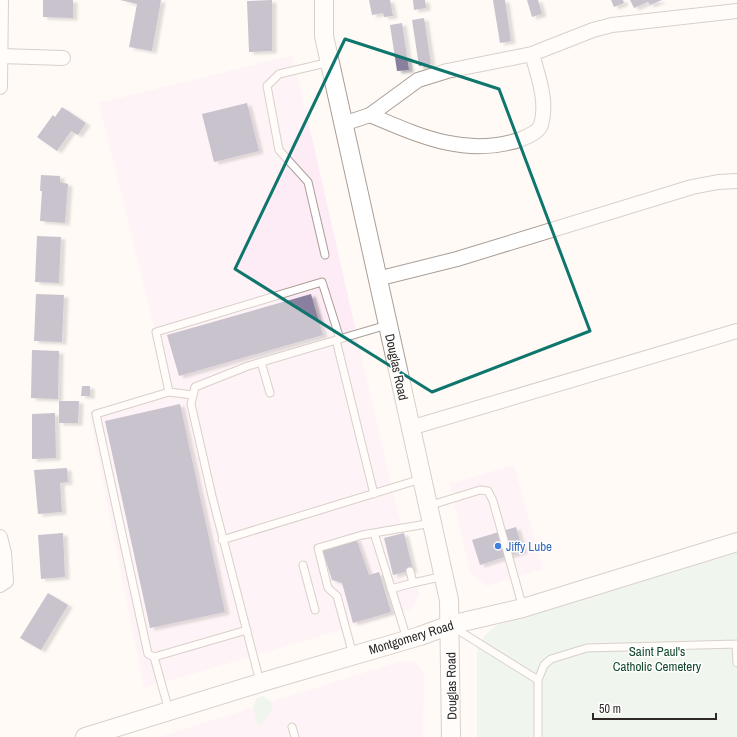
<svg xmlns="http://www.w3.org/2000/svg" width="737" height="737" viewBox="0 0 737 737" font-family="'Archivo Narrow',sans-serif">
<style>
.commercial{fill:#fdebf5}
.green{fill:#def2e5}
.building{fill:#88809e;filter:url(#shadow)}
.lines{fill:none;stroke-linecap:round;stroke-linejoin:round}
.service-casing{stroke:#aa9e95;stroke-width:9}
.minor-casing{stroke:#aa9e95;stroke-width:16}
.tertiary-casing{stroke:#aa9e95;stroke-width:20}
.service{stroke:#fff;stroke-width:7}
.minor{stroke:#fff;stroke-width:14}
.tertiary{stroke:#fff;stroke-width:18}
.marked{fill:none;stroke:#0f766e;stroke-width:3;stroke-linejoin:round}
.shop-dot{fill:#3f7fe0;stroke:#fff;stroke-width:1.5}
.labels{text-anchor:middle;stroke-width:3;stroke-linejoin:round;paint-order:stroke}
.street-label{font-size:13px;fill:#2e2926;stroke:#fff}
.shop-label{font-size:13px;fill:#366cbe;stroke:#fff;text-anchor:start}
.park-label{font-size:13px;fill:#11482c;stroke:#fff}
</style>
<defs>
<filter id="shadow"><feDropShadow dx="4.5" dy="2.5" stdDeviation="1" flood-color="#0004"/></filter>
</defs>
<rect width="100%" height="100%" fill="#fffaf6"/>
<path class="commercial" d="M293 55 389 476 419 594 412 609 144 688 89 412 170 392 99 103Z
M514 465 543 569 487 586 470 573 450 484Z
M401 661 415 662 424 672 423 737H159Z"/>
<path class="green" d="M737 551V737H477V648L484 636 497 625Z
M262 696C283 704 267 718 258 727L253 707 256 699Z"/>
<path class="building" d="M43 0H73V18L43 17Z
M120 0H161L152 51 129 47 137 4Z
M272 0V51L249 52 247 1Z
M369 0H390L393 16 384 17 383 13 372 15Z
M413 0H425L426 8 414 10Z
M493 0H505L511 41 500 43Z
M527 0H538L542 14 532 17Z
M611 0H623L624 3 614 7Z
M630 0H662L650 5 648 2 634 8Z
M424 18 431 64 419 66 412 20Z
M402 23 409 70 397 71 390 25Z
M247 103 259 151 214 162 202 114Z
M62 107 86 123 78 135 71 131 57 151 37 137 53 115 55 117Z
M41 175 60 176V182L68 184 65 223 40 221 42 191H40Z
M37 236 61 237 59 283 35 282Z
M36 294 64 295 62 342 34 341Z
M311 294 323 335 179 376 167 335Z
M32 350 59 351 58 399 31 398Z
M82 386H90V396H81Z
M59 401H79L78 423H59Z
M180 404 225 612 150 628 105 421Z
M55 413 56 458 32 459V414Z
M67 468 68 482 60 483 62 512 38 514 34 470Z
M516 527 523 551 480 565 472 540Z
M63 533 65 577 41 579 38 535Z
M404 533 413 570 393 575 384 538Z
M356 538 369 575 379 572 391 612 353 623 342 583 332 580 322 549Z
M48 593 68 605 41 650 20 638Z"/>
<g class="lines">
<g class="service-casing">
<path id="service" d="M325 255 308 182 279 150 267 86 279 74 330 62
M336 340 374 494
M261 362 270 393
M193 395 169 392 156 332 322 282 340 339
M428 506 480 490 488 491 493 501 523 608
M374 533 407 639
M222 540 421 479
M303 565 315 610
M413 583 444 576
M391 589 413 583 410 571
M453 627 538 680
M736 644 737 663
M353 655 337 596 328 588 318 548 362 535 432 523
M154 657 148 654 96 414 169 392
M260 682 212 496 191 404 195 387 248 366 387 325
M169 711 154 657 247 630
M292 727 295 737
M538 737V680L544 665 551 659 587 648 737 644"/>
</g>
<g class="minor-casing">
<path id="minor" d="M1 56 63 58
M0 87 1 0
M370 115C420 136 464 157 519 140 526 137 538 133 541 125 548 102 538 76 532 54
M343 124 370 115 418 80 447 71 532 54 593 30 612 25 737 11
M377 279 457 259 692 187 718 182 737 181
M410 428 737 331
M0 537 4 553 6 581 0 585"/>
</g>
<g class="tertiary-casing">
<path id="tertiary" d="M324 0V36L449 600 451 737
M85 737 266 681 420 636 450 625 523 608 737 542"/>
</g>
<use href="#service" class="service"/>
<use href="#minor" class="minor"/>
<use href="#tertiary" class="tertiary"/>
</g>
<path d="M0 0H737V737H0ZM345 39 499 89 590 331 432 392 235 269Z" fill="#fffaf6" fill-opacity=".55" fill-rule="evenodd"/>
<path class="marked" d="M345 39 499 89 590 331 432 392 235 269Z"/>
<circle class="shop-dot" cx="498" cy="546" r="4"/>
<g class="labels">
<g class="street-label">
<text transform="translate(397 367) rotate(78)" y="5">Douglas Road</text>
<text transform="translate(411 637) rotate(-17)" y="5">Montgomery Road</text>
<text transform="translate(451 686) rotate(-91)" y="5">Douglas Road</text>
</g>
<g class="shop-label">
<text x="506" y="551">Jiffy Lube</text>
</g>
<g class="park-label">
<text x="657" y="656">Saint Paul's<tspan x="657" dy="15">Catholic Cemetery</tspan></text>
</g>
</g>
<path d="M593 713v6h123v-6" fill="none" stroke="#2e2926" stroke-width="2"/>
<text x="599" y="713" font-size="12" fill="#2e2926" stroke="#ffffff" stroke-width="3" paint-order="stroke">50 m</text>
</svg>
